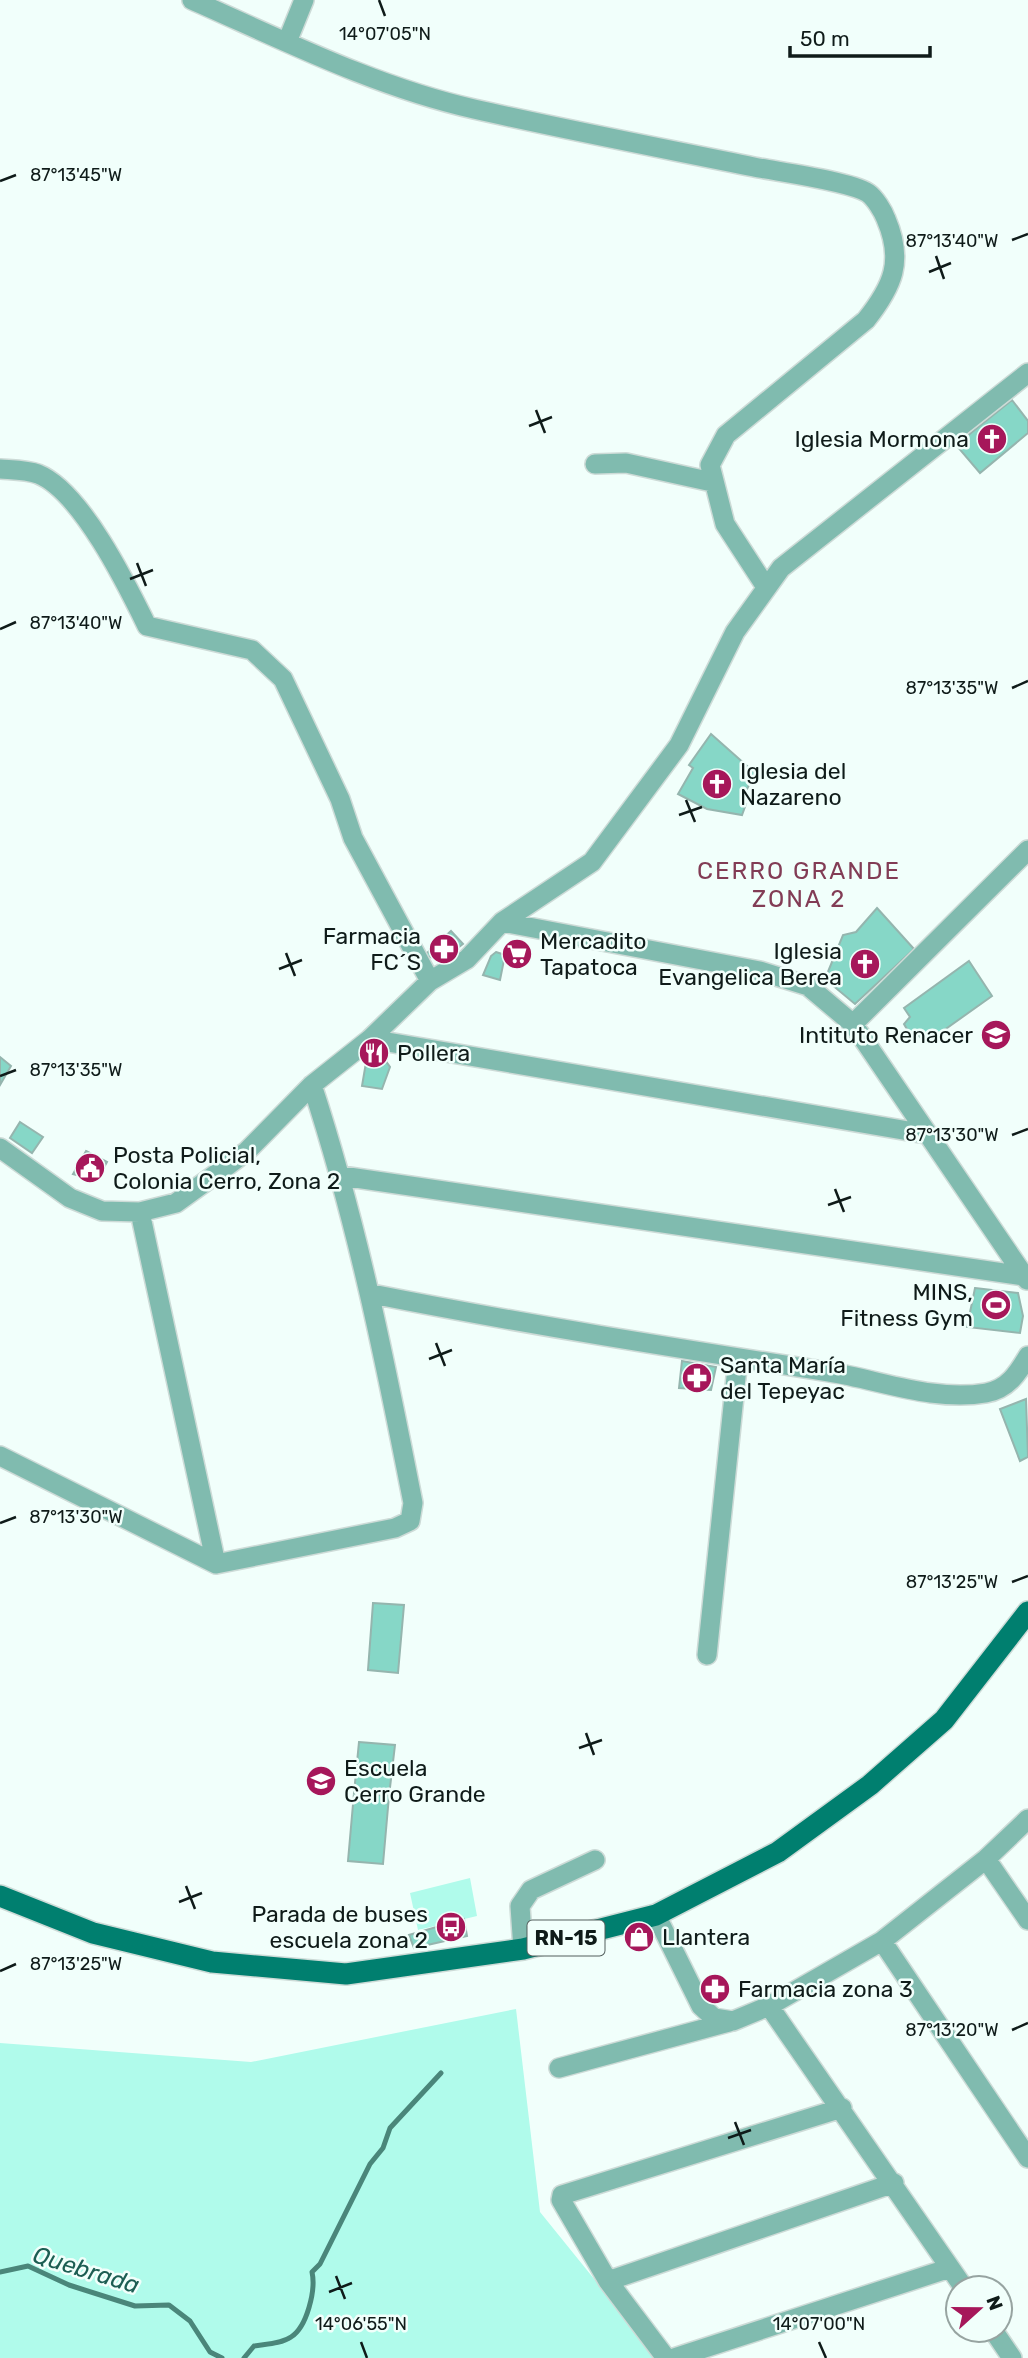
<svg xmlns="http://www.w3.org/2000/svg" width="1028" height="2358" viewBox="0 0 1028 2358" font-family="Rubik,sans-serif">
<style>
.green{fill:#b0fbeb}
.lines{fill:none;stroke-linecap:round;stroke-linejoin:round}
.stream{stroke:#4a867a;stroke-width:5}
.building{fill:#86d7c7;stroke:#95b5ae;stroke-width:2}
.street-casing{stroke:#cddbd7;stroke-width:22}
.primary-casing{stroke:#cddbd7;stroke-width:24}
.street{stroke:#80bbaf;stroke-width:19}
.primary{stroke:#007f6f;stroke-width:21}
.ticks{fill:none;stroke:#0f1b19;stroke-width:2.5}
.labels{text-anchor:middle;stroke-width:5;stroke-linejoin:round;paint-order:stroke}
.shield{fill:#f1fffb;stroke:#535f5d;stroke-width:2}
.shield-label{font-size:21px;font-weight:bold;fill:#0f1b19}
.poi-label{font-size:23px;fill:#0f1b19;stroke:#f1fffb;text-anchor:start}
.neighbourhood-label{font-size:24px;letter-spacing:2px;fill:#823c55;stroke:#f1fffb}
.water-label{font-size:24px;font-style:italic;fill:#1c5e53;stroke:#f1fffb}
.ticks-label{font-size:18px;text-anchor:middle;fill:#0f1b19;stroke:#f1fffb;stroke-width:5;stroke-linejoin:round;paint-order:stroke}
</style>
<rect width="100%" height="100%" fill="#f1fffb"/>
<path class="green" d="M470 1878 477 1916 418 1930 410 1893Z
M516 2009 540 2212 658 2358H0V2043L251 2062Z"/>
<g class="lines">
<path class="stream" d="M0 2272 28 2266 69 2285 135 2306 169 2305 190 2321 210 2352 222 2358
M244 2358 254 2346C265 2344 281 2344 291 2337 307 2327 316 2290 312 2272L320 2264 370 2164 383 2148 390 2128 441 2073"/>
</g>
<path class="building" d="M1012 400 1028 421V433L980 473 956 445Z
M711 734 755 773 741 801 746 804 742 815 707 809 678 794 693 768 689 765Z
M877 908 914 949 855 1004 825 979 843 935 856 932Z
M451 931 463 944 441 961 425 955Z
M508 945 530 950 527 962 504 958Z
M496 952 505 955 500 980 483 975 491 956Z
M969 961 992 996 926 1043 918 1035 912 1038 904 1024 910 1017 904 1008Z
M370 1039 390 1067 382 1089 362 1086Z
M0 1057 11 1066 0 1085Z
M20 1122 43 1137 32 1153 10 1138Z
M20 1122 43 1137 32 1153 10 1138Z
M86 1151 107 1162 97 1180 73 1174Z
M975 1288 1018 1293 1023 1316 1020 1333 967 1327Z
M682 1361 716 1367 711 1390 679 1388Z
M1026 1399 1028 1457 1020 1461 1000 1409Z
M373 1603 404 1605 398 1673 368 1670Z
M359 1742 395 1745 389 1796 354 1793Z
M354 1793 389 1796 383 1864 348 1861Z
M464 1919 467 1936 414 1948 409 1935Z
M647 1926 653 1939 630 1948 625 1934Z
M721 1977 728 1992 707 2001 703 1986Z"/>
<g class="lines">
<g class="street-casing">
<path id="street" d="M192 0C283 40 376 87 474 109 567 130 661 148 754 167 779 172 849 181 868 193 875 198 883 211 886 219 904 261 893 286 866 320L726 435 710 465 725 524 766 587
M287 42 304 0
M595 464 626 463 712 482
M0 469C12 470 27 470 38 474 81 491 127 585 147 626L252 650 283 679 340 799 353 838 430 981
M502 922 760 971 808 986 853 1024 1027 1280
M853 1024 1028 850
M370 1039 926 1134
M0 1148 70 1198 102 1211 140 1212 176 1203 227 1166 247 1151 312 1085 370 1039 430 981 467 959 502 922 592 862 679 745 735 632 781 568 1028 373
M342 1176 1024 1276
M140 1212 216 1564
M372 1294C523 1324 676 1348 829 1372 880 1380 934 1402 986 1393 1008 1389 1018 1373 1028 1356
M0 1456 216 1564 395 1528 410 1521 413 1503C385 1361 357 1222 312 1085
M707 1655 738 1358
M986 1859 1028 1920
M656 1915 701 2006 714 2018 733 2021 769 2006 882 1941 986 1859 1028 1819
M882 1941 1028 2158
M523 1949 520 1906 531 1890 595 1860
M769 2006 964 2288
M559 2068 729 2022
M608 2281 894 2183
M993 2330 1012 2358
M666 2358 608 2281 561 2200 562 2195 842 2108
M674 2358 950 2268"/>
</g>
<g class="primary-casing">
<path id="primary" d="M0 1896 93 1933 212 1962 346 1974 523 1949 656 1915 778 1852 870 1785 944 1720 1028 1612"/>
</g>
<use href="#street" class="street"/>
<use href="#primary" class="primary"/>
</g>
<path class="ticks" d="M379 0 385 16M0 181 16 175M1012 240 1028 234M936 256 944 279M929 272 951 263M536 410 545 433M529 426 552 417M137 563 146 586M130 579 153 570M0 629 16 622M1012 688 1028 681M686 800 695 822M679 815 702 807M286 953 295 976M279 969 302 960M0 1076 16 1070M1012 1135 1028 1129M835 1189 844 1212M828 1205 851 1197M436 1343 445 1366M429 1359 452 1350M0 1523 16 1517M1012 1582 1028 1576M586 1733 594 1755M579 1748 602 1740M186 1886 195 1909M179 1902 202 1893M0 1971 16 1964M1012 2030 1028 2023M735 2122 744 2145M728 2138 751 2130M336 2276 345 2299M329 2292 352 2283M361 2342 367 2358M819 2342 826 2358"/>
<defs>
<g id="church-disc" transform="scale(1.575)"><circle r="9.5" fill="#a6175a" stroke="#f1fffb"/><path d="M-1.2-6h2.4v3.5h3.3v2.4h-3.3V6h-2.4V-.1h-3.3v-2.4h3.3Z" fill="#fff"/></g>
<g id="pharmacy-disc" transform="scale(1.575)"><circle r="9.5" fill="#a6175a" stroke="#f1fffb"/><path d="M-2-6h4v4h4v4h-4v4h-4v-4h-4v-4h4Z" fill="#fff"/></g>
<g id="supermarket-disc" transform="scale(1.575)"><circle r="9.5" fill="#a6175a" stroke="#f1fffb"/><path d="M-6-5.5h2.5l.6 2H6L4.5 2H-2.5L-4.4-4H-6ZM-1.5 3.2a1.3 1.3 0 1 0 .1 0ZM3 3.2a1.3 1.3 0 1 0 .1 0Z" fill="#fff"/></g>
<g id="school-disc" transform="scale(1.575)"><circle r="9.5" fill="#a6175a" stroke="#f1fffb"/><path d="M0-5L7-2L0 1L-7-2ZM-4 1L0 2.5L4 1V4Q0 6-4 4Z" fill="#fff"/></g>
<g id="restaurant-disc" transform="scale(1.575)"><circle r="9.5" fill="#a6175a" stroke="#f1fffb"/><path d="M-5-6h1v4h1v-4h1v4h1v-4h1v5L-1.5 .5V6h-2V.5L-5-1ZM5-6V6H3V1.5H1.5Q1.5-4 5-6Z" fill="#fff"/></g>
<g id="civic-disc" transform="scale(1.575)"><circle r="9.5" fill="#a6175a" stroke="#f1fffb"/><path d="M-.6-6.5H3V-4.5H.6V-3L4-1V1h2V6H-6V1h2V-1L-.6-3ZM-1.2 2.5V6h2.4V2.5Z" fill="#fff"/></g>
<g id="stadium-disc" transform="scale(1.575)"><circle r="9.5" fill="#a6175a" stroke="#f1fffb"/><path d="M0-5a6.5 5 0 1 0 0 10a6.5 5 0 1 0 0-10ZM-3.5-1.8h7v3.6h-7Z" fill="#fff"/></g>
<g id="bus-disc" transform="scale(1.575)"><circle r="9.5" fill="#a6175a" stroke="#f1fffb"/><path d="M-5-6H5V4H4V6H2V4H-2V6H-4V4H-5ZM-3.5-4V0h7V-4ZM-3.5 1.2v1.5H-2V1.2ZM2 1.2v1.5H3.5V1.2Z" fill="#fff"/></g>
<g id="shop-disc" transform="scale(1.575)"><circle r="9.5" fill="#a6175a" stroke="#f1fffb"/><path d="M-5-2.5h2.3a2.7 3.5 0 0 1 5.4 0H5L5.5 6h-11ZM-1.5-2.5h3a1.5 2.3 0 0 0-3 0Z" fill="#fff"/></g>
</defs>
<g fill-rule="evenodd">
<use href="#church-disc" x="992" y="439"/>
<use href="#church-disc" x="717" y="784"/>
<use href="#pharmacy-disc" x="444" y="949"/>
<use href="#supermarket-disc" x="517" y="954"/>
<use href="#church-disc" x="865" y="964"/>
<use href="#school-disc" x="996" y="1035"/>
<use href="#restaurant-disc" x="374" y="1053"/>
<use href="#civic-disc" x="90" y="1168"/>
<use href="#stadium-disc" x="996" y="1305"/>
<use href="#pharmacy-disc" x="697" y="1378"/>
<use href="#school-disc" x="321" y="1781"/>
<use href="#bus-disc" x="451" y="1927"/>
<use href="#shop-disc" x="639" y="1937"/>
<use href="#pharmacy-disc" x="715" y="1989"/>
</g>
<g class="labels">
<rect class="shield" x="527.5" y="1920.5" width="77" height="35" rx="5"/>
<g class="shield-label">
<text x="566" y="1945">RN-15</text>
</g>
<g class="poi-label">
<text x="969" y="447" text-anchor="end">Iglesia Mormona</text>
<text x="740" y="779">Iglesia del<tspan x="740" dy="26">Nazareno</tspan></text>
<text x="421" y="944" text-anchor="end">Farmacia<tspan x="421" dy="26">FC´S</tspan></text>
<text x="540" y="949">Mercadito<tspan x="540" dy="26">Tapatoca</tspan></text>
<text x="842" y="959" text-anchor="end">Iglesia<tspan x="842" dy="26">Evangelica Berea</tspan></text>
<text x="973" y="1043" text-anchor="end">Intituto Renacer</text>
<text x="397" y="1061">Pollera</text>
<text x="113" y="1163">Posta Policial,<tspan x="113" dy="26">Colonia Cerro, Zona 2</tspan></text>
<text x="973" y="1300" text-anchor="end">MINS,<tspan x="973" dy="26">Fitness Gym</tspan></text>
<text x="720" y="1373">Santa María<tspan x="720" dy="26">del Tepeyac</tspan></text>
<text x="344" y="1776">Escuela<tspan x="344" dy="26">Cerro Grande</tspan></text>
<text x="428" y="1922" text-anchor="end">Parada de buses<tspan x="428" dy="26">escuela zona 2</tspan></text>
<text x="662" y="1945">Llantera</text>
<text x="738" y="1997">Farmacia zona 3</text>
</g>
<g class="neighbourhood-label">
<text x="799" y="879">CERRO GRANDE<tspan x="799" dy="28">ZONA 2</tspan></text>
</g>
<g class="water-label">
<text transform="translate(86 2270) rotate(17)" y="8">Quebrada</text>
</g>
</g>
<g class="ticks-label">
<text x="385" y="40">14°07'05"N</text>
<text x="76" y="181">87°13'45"W</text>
<text x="952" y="247">87°13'40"W</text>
<text x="76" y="629">87°13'40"W</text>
<text x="952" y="694">87°13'35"W</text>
<text x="76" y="1076">87°13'35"W</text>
<text x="952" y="1141">87°13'30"W</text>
<text x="76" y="1523">87°13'30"W</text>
<text x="952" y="1588">87°13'25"W</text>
<text x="76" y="1970">87°13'25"W</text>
<text x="952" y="2036">87°13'20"W</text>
<text x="361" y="2330">14°06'55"N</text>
<text x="819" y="2330">14°07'00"N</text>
</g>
<g transform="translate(979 2309) rotate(69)"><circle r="33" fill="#f1fffb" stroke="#97a4a1" stroke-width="2"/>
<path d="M0-5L12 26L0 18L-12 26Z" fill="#a6175a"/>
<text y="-10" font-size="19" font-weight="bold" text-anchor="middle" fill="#0f1b19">N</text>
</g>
<path d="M790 46v10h140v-10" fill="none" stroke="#0f1b19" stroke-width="3.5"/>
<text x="800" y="46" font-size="21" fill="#0f1b19" stroke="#f1fffb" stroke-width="5" paint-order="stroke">50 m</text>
</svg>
